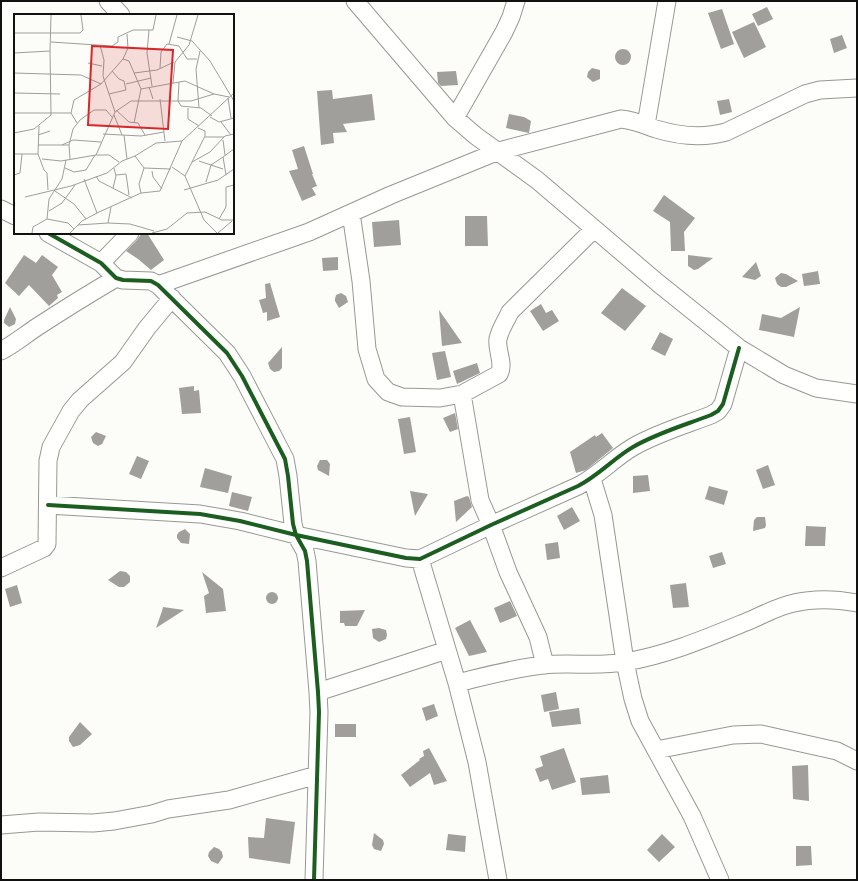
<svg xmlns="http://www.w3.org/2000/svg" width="858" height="881" viewBox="0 0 858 881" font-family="'PT Serif',serif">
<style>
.building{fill:#a09f9c}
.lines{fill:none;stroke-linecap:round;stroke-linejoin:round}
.minor-casing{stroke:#979795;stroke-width:19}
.minor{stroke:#fffffe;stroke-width:17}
.cycleway-casing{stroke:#fff;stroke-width:6}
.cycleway{stroke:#1b5e20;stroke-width:4}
.inset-road{fill:none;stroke:#9e9e9c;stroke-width:1}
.view{fill:#d62828;fill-opacity:0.15;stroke:#d62828;stroke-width:2}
.inset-edge{fill:none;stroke:#111;stroke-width:2}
</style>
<rect width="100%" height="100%" fill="#fcfcf8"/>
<path class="building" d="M767 7 773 19 758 26 752 14Z
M722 9 734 44 721 49 708 13Z
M754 22 766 47 744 58 732 32Z
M842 35 847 48 834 53 830 39Z
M615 57a8 8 0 1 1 16 0a8 8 0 1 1-16 0Z
M592 68 600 70V79L593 82 587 77 588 72Z
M456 71 458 85 441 86 438 83 437 72Z
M332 90 333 99 372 94 375 120 343 124 347 132 333 133 334 143 321 145 317 91Z
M729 99 732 112 720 115 717 101Z
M509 114 524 117 531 121 529 133 506 128Z
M304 146 313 174H312L317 186 312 188 316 195 302 201 289 171 298 169 292 150Z
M664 195 695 218 684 232 685 251H671L670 222 653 211Z
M465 216H487L488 246H465Z
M399 220 401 245 374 247 372 222Z
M142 233H147L164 260 151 270 138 259 126 251 137 240Z
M24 255 36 263 42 255 58 267 52 275 62 292 57 295 58 298 49 306 29 285 19 296 5 283Z
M688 255 713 258 698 269 694 270 688 266Z
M338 257V270L323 271 322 258Z
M756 262 761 276 755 280 742 277Z
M818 271 820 284 804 286 802 274Z
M781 273 786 274 798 281 786 287H781L777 284 775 278Z
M270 283 280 317 267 321V312L263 313 259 300 266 298 265 284Z
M622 288 646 306 625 331 601 313Z
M341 293 346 296 348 302 339 308 335 301V299L336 295Z
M541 304 546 313 552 310 559 321 543 331 530 311Z
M10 307 16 319 15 324 9 327 4 323V320Z
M800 307 794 337 759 330 762 314 781 318Z
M439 310 462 343 442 346Z
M660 332 673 339 665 356 651 349Z
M282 347V368L279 371 274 372 270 369 268 363Z
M445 351 451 377 437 380 432 353Z
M477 363 480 373 457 384 453 371Z
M194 386V391L199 390 201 413 182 414 179 388Z
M455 413 458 429 450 432 443 418Z
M410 417 416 452 404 454 398 419Z
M96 432 106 436 102 444 98 446 93 443 91 437Z
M602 433 613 448 586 470 576 473 570 452 595 435 596 437Z
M137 456 149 461 141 479 129 474Z
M320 460H327L330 464 329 476 318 470 317 466Z
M768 465 775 485 763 489 756 470Z
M205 468 232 476 228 493 200 487Z
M648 475 650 491 633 493V476Z
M709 486 728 491 724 505 705 499Z
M410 491 428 494 415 516Z
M232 492 252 497 248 511 229 506Z
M467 496 469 497 472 507 456 522 454 501Z
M572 507 580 521 564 530 557 516Z
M757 517H765L766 525 765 528 753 531 754 520Z
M806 526 826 527 825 546H805Z
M185 529 190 534 189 544 181 543 177 538V535L179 532Z
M558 542 560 558 547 560 545 544Z
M722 552 726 564 713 568 709 556Z
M120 571 126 572 130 576V582L124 587H119L108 580Z
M202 572 223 589 226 611 206 613 204 596 209 593Z
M686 583 689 607 673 608 670 585Z
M17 585 22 603 10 607 5 589Z
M266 598a6 6 0 1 1 12 0a6 6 0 1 1-12 0Z
M510 601 517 616 500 623 494 608Z
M163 607 184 610 156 628 162 611Z
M365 610 357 626H345L344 623H340V611Z
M470 620 487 652 469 656 455 628Z
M379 628 386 630 387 635 386 639 379 642 373 638 372 629Z
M556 692 559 709 544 712 541 695Z
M434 704 438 716 426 721 422 708Z
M579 708 581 724 552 727 549 712Z
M80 722 92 734 80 745 73 747 69 741V737Z
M335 724H356V737H335Z
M429 748 447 781 434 785 430 773 410 787 401 775 420 760 419 759 424 756 423 751Z
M564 748 576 782 552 790 548 779 540 782 535 769 543 766 540 756Z
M808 765 809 801 793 799 792 766Z
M608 775 610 793 582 795 580 778Z
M266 818 295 822 290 864 249 858 248 837 264 838Z
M374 833 383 840 384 844 381 851 374 849 372 845Z
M448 834 466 836 465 852 446 850Z
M662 834 675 847 659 862 647 850Z
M796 846H811L812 865 796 866Z
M214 847 219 849 222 852 223 857 218 864 211 861 208 856 209 852Z"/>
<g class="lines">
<g class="minor-casing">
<path id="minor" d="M108 1 121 15
M355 1 455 118 476 136 537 180 658 283 739 348 784 375 816 388 857 394
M455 118 504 32 511 17 516 1
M646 125 667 1
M1 209 15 216
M351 213 361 281 367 349 376 379 388 392 402 397 440 398 462 394 499 374C505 364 496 350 498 339 500 329 506 321 510 312L594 229
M48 233 101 263 116 278 123 280 151 281 158 285 227 353 242 376 285 459 288 476 293 524 296 535 305 551 307 561 318 692 319 712 314 880
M101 263 130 233
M158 285 309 232 391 195 499 151 621 119C634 120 644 125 656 129 679 136 704 138 726 132L805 94 820 90 857 88
M1 351C14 344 25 335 37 327 63 310 89 294 116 278
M462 394 480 500 491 525 508 572 538 637 545 665
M592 479 603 515 625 662 633 699 640 721 692 816 720 880
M48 505 200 514 240 521 296 535 406 558 420 559 491 525 578 486C599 475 614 458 633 447 657 433 685 425 711 415L718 411 723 404 739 348
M420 559 457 683 477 762 498 880
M1 568 44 548 47 544 48 461 51 447 71 411 80 400 123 362 147 328 172 298
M457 683C486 676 515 668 543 665 570 662 597 667 625 662 667 655 707 638 746 622 761 616 778 606 794 603 815 598 836 599 857 603
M318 692 447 650
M656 750 733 735 761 734 837 751 857 761
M1 825 39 822 93 823 114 821 152 814 168 809 229 800 317 775"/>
</g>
<use href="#minor" class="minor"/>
<g class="cycleway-casing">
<path id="cycleway" d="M48 233 101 263 116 278 123 280 151 281 158 285 227 353 242 376 285 459 288 476 293 524 296 535 305 551 307 561 318 692 319 712 314 880
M48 505 200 514 240 521 296 535 406 558 420 559 491 525 578 486C599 475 614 458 633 447 657 433 685 425 711 415L718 411 723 404 739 348"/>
</g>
<use href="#cycleway" class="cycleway"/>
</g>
<g transform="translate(14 14)">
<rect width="220" height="220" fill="#fcfcf8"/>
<path class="inset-road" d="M220 9V34M135 16 133 39 138 72M0 19H66L69 16 67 1M163 23 178 27 196 47 220 87M37 28 98 32 104 28V23L119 16H139L142 1M155 30 163 1M86 31 90 46 89 62 101 98M0 39 36 37 37 1M109 45 115 47 127 75 120 109M74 49 88 52M146 54 147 38 153 30 165 32 173 45H183M0 59 67 61 87 70M120 59 143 56 160 48M165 68 164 87 167 92 187 94 198 102M159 69 161 48 175 31 184 1M112 70 137 64M135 73 139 85M127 75 171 67 200 80M0 79 46 80M95 80 112 76 110 67 105 65 98 57M214 84 217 104M146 85 151 127M174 94V105L185 112M185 94 182 55 186 37M102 96 115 108 124 109 131 121M0 99H57M100 101 108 121M196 103 205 108 220 104M207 108 217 121M63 109 57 99 60 86 87 70 109 45 114 34 113 20M25 112 24 140 30 156 33 159 34 176M0 119 20 115 37 101 36 37M89 120 127 122 150 118M24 121 36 117M110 121 113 145M191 123H210M209 126 211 141M24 131H55M48 131 59 126 87 128M0 140H24M82 141 101 98 117 87H177L200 80 215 83M121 142 130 154 157 155M28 145 47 147 82 141H95L105 148M56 145 55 131 59 115 66 106 80 96H92L98 103M185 147 209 155M178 148 191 122V117L184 114M158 153 171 162M51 154 60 158 72 156 81 141M138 157 139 163 148 175M0 161 6 159 8 140M102 161 112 160 115 181M212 161 209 143 220 135M82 162 85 167 118 184M70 165 83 199M192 168 197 151 209 143M99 174 102 162 100 154M170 176 204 166 220 155M41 177 60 190 72 205M127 179 125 170 130 154M11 183 57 172 93 159 108 147 121 142 142 129 168 127M35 197 48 189 61 171M33 205 54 209 60 215M205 205 212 193V173L220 171M94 209 116 210 140 217M64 211 94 209 97 193M18 219 19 213 33 205 35 185 48 165 52 146M56 219 68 207 85 198 127 179 146 177 168 127 220 79M138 219 153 215 173 199 191 198 208 206H220M203 219 190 206 171 162 178 148 196 138 211 122 220 120M204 219 218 207"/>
<path class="view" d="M78 32 159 36 154 115 74 111Z"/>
<rect width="220" height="220" class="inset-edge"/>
</g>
<rect width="858" height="881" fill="none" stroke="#111111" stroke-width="4"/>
</svg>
